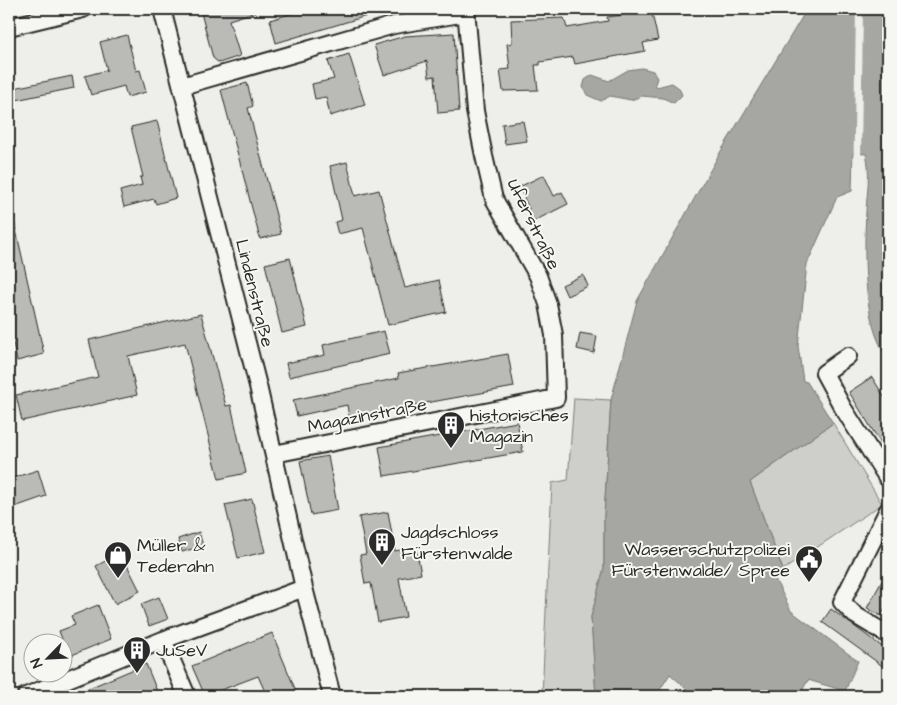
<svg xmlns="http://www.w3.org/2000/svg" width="897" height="705" viewBox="0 0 897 705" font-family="'Architects Daughter',sans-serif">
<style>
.green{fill:#cececa;stroke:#7c7c7a}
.water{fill:#a6a6a3;stroke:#757573}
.pier{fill:#eeeeea}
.building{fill:#babab7;stroke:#2b2b2b}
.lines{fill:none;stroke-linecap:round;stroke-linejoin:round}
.minor-casing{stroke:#2b2b2b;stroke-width:20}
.minor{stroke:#f6f6f2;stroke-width:16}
.labels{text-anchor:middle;stroke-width:4;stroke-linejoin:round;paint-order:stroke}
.street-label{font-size:18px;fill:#2b2b2b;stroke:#f6f6f2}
.poi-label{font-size:18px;fill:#2b2b2b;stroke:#f6f6f2;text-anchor:start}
</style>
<rect width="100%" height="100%" fill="#eeeeea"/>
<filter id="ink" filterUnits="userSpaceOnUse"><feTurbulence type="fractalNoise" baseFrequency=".02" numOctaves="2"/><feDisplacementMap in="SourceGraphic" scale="10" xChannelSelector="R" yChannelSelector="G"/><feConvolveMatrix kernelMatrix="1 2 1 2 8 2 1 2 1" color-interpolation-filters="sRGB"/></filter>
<g filter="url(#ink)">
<path class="green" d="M574 398 611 400 604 516V568L591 617 596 696H542L552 483 568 480Z
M833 423 882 504 783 570 750 482Z"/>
<path class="water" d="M807 9H888V358C862 324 864 253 866 211 867 192 871 172 866 154L853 153 852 191 837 197 807 264 798 346 803 381 807 382 833 423 750 482 783 570 773 575 791 611 858 661 845 691 808 680 802 691 807 696H695L670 674 656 696H596L591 617 604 568V516L611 400 637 301 721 151Z
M642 68 653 71 657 78 655 84 657 87 672 83 679 88 682 95 674 103 663 98 642 96 631 100 610 96 601 101 587 95 583 87 585 80 592 75 609 81 628 70Z"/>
<path class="pier" d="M856 9H863L861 156H855L853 193Z"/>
<path class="building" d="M200 9H255V12L229 20 240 56 219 63 213 58Z
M306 9H379L380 12 276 43 270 20Z
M630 9H651L658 40 643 43 645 51 575 64 573 57 540 62V65H535L538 90 503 91 500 70 510 69 507 44 512 43 511 20 564 18 567 28 608 21 607 17 631 14Z
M454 33 459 111 438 113 435 76 429 77 427 61 384 75 374 45 405 36Z
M127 35 136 71 140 70 146 92 127 97 124 86 91 95 85 76 107 70 100 42Z
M349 54 365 105 330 116 326 97 315 99 312 84 334 79 328 61Z
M72 76 74 88 11 101 9 89Z
M247 83 253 106 248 108 281 234 260 239 221 90Z
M157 121 176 198 156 204 154 199 124 207 120 191 142 185 140 177H143L131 127Z
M523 121 527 141 505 144 502 124Z
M347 162 355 196 379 190 405 288 439 280 446 312 388 325 363 228 338 234 335 222 342 220 330 166Z
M544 175 554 196 562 192 568 204 532 222 526 210 529 209 519 187Z
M14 221 44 354 17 361 9 326V222Z
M290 258 307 327 282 333 265 264Z
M583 275 588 286 567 296 562 285Z
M201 314 226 406 231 405 246 473 219 479 185 343 128 356 137 395 22 421 16 395 98 377 89 340Z
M384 331 390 354 289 377 286 363 325 355 323 345Z
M580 333 597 336 594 353 577 349Z
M508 354 514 387 349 417 347 405 297 416 293 400 399 378 398 373Z
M872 377 888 403V455L849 392Z
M517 422 523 452 384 476 379 447Z
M328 456 338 510 311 515 300 461Z
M38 470 46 496 9 509V479Z
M252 499 265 552 238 558 225 505Z
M388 512 395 551 416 547 421 574 399 578 406 617 378 622 371 583 365 584 360 555 366 554 359 517Z
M199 532 203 546 182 552 178 539Z
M121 553 140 591 115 604 96 566Z
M888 570V603L881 616 867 608Z
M159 597 168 619 149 626 141 604Z
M98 605 111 639 62 659V639L59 631 75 625 71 616Z
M831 609 888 651V670L822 622Z
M272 633 298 696H267L258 676 205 696 192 666Z
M146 664 159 696H70Z"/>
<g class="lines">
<g class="minor-casing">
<path id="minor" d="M162 9 258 386 304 588 332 696
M9 27 83 9
M182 86 394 25 466 13
M848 356 824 373 843 408 888 479
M274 454 556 398 554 335 548 304 538 276 494 199 484 156 475 111 466 9
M888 510 842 602 855 615 888 635
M163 640 187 696
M26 696 163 640 304 588"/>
</g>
<use href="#minor" class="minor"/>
</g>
</g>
<defs>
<g id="building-pin" transform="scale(1.4375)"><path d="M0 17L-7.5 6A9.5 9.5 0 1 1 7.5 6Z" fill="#2b2b2b" stroke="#f6f6f2"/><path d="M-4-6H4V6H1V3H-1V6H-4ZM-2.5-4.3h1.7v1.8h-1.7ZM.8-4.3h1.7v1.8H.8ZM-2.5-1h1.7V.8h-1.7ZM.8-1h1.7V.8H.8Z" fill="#fff"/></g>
<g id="shop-pin" transform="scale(1.4375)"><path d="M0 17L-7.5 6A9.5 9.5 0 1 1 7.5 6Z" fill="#2b2b2b" stroke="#f6f6f2"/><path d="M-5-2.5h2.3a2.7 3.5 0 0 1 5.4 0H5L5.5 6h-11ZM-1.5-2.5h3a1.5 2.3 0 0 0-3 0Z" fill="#fff"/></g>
<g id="civic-pin" transform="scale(1.4375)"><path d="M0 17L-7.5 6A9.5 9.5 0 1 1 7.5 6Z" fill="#2b2b2b" stroke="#f6f6f2"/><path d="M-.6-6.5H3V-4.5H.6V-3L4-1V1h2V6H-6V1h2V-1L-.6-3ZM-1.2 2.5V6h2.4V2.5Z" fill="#fff"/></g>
</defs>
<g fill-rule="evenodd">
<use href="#building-pin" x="451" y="425"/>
<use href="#building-pin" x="382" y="542"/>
<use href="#shop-pin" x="118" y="555"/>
<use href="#civic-pin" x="809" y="559"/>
<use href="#building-pin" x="137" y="650"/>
</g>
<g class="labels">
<g class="street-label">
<text transform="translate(534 224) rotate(64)" y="6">Uferstraße</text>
<text transform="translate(255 293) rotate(76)" y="6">Lindenstraße</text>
<text transform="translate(367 415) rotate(-11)" y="6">Magazinstraße</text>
</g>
<g class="poi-label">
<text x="470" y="421">historisches<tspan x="470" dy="21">Magazin</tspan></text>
<text x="401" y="538">Jagdschloss<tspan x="401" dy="21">Fürstenwalde</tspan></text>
<text x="137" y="551">Müller &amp;<tspan x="137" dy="21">Tederahn</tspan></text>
<text x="790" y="555" text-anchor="end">Wasserschutzpolizei<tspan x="790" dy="21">Fürstenwalde/ Spree</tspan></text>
<text x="156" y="656">JuSeV</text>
</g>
</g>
<rect width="897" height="705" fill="none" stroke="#f6f6f2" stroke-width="30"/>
<rect x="15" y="15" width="867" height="675" fill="none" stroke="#2b2b2b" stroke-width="2" filter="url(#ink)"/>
<g transform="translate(48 658) rotate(246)"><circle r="24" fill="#f6f6f2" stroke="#a5a5a2"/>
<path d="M0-4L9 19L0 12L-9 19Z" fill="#2b2b2b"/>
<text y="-8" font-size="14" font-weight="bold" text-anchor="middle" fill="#2b2b2b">N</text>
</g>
</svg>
